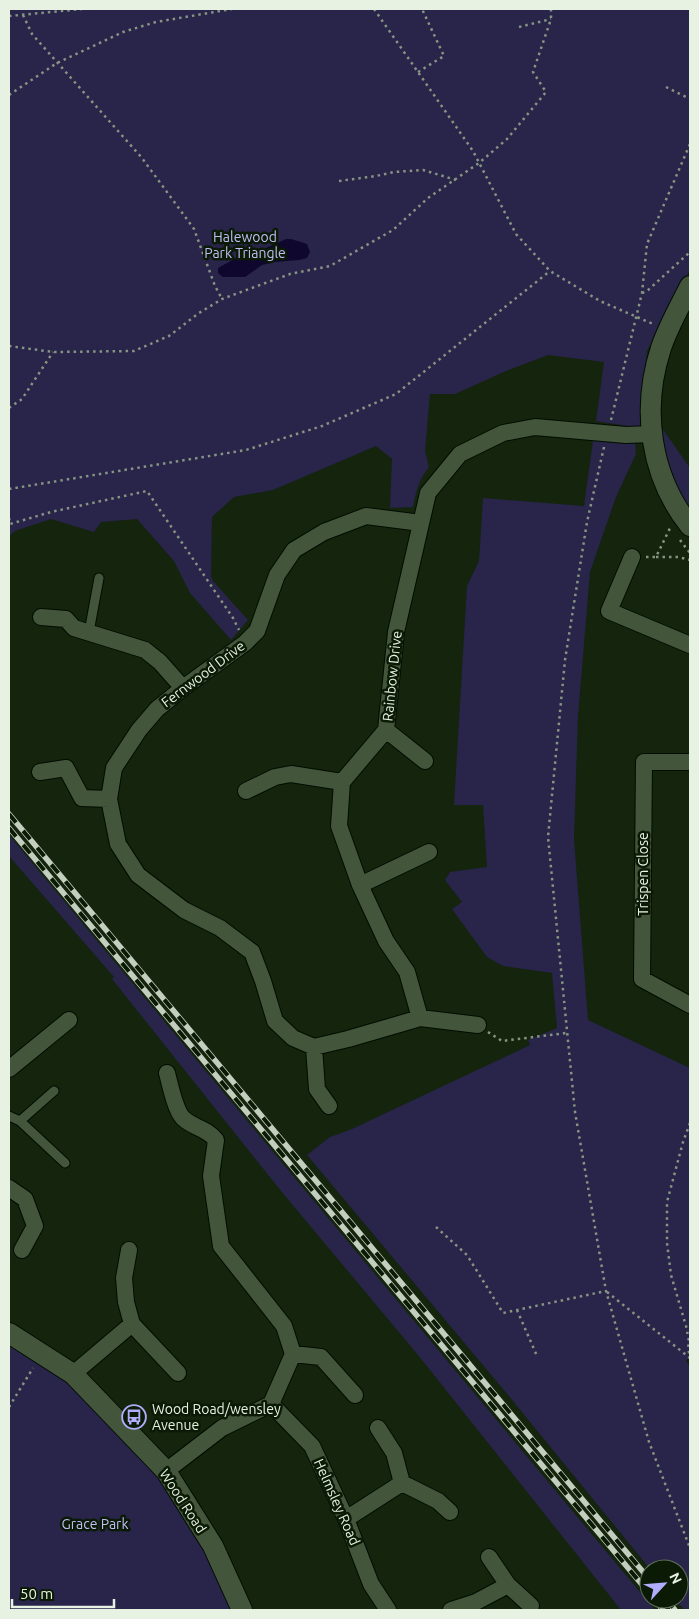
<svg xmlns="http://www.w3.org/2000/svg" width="699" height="1619" viewBox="0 0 699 1619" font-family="Ubuntu,sans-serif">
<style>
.green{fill:#28244a}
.water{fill:#0f072d}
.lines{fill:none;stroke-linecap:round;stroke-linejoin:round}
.service-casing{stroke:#020d00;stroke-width:11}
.minor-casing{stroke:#020d00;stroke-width:18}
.tertiary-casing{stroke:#020d00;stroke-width:22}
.path{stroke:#869481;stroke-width:2.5;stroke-dasharray:2.5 4;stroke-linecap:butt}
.service{stroke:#43553b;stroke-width:9}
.minor{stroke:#43553b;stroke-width:16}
.tertiary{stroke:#43553b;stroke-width:20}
.rail-casing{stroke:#c3cebe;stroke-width:5.5}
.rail{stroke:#0b1a04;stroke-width:4;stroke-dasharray:11;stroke-linecap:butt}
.labels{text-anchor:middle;stroke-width:5;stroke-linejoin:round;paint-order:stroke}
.park-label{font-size:14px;fill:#c0bef9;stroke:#0b1a04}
.street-label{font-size:14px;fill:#e7f2e3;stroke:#0b1a04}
.poi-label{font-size:14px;fill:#e7f2e3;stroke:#0b1a04;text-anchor:start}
</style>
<rect width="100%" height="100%" fill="#14240d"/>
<path class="green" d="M9 9H690V270L677 292 647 351 644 385 646 429 596 421 604 362 548 355 506 371 455 394H430L425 451 429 467C419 479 416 492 413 507L390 508 392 459 376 446 273 490 234 497 212 517 211 576 213 581 248 620 231 640 190 593 174 561 137 519 101 522 94 532 51 519 15 531 9 536Z
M650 411 690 468V521L670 497Z
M593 440 635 442 636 454 616 497 590 572 578 716 574 839 588 1020 690 1068V1358L686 1360 690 1368V1610H685L674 1599H679V1569H650L508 1395 307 1155 330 1137 352 1129 530 1045 528 1040 557 1028 552 973 503 966 487 957 452 909 462 902 445 880 450 872 487 867 483 805H454L467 586 479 561 483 498 584 506Z
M9 835 655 1610H621L418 1355 281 1191 112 979 114 977 9 856Z
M9 1333 61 1367 173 1483 241 1610H9Z"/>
<path class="water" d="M286 239H291L307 244 310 252 307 258 299 260 274 262 262 265 245 277H223L218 273V268L238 257 257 252Z"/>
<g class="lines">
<g class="service-casing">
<path id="service" d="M89 632 99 578
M9 1116 20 1121 54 1091
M20 1121 65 1163"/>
</g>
<g class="minor-casing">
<path id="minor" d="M421 523 366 516 324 532 294 550 277 575 257 631 245 643 183 688 157 709 139 730 114 768 109 799 118 844 138 875 184 910 220 928 252 952 263 981 275 1021 293 1038 314 1047 348 1039 420 1018 478 1025
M632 557 609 611 690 645
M41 617 66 619 74 628 145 650 160 662 183 688
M386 730 425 761
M690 762H644L642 979 690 1005
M40 772 66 768 82 798 109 799
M246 791 275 777 291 774 342 782
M360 885 429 852
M420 1018 407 972 386 941 360 885 339 826 342 782 386 730 396 632 428 493 460 454 503 433 535 427 626 435 652 434
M314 1047 317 1089 329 1106
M9 1069 69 1020
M9 1188 25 1199 35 1226 22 1250
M129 1250 124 1278 126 1302 132 1324
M293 1354 321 1357 355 1395
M73 1374 132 1324 178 1373
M271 1404 312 1446 346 1519 371 1584 388 1610
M166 1471 222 1428 271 1404 293 1354 284 1326 221 1246 211 1176 216 1140C207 1128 193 1128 183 1118 175 1110 170 1084 167 1073
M402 1483 438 1501 450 1512
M346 1519 402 1483 394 1453 378 1428
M489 1557 508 1585 531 1606
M451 1610 476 1602 508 1585"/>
</g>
<g class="tertiary-casing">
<path id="tertiary" d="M690 286C680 306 668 327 661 348 641 409 650 476 690 526
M9 1333 73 1374 166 1471 213 1546 242 1610"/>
</g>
<path class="path" d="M374 9 473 151 516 234 550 271 600 301 653 324
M23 15 32 34 142 158 194 229 215 286 222 299
M9 16 82 9
M519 27 551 19
M418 72 444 56 422 9
M666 87 690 99
M9 95 57 63 123 32 156 22 232 9
M339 181 376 176 394 172 423 170 456 180
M642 293 647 291 690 252
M9 346 53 352 134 351 169 336 199 313 222 299 290 274 330 266 393 230 428 198 479 163 507 139 546 92 533 72 551 19V9
M9 408 22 399 53 352
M611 420 642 293 647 244 690 144
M604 447 587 522 565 660 548 837 575 1112 606 1291 649 1442 690 1548
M9 489 246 450 322 426 396 394 550 271
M9 518 10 524 51 512 147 491 233 618 239 630
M680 540 690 553
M646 557H656L671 526
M656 557H678L690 560
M488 1032 502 1041 566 1033
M690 1123 683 1142 667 1202V1243L671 1275 686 1326 689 1341 688 1349 690 1356
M436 1227 467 1255 503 1313 606 1291
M607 1292 690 1358
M517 1310 537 1356
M9 1407 33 1368"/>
<use href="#service" class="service"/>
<use href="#minor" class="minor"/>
<use href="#tertiary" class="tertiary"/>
<g class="rail-casing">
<path id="rail" d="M9 814 649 1579
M9 828 649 1593
M654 1599 663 1610
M666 1599 675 1610"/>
</g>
<use href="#rail" class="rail"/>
</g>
<defs>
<g id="bus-ring" transform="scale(1.25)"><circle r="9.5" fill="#0b1a04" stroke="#b1adfa" stroke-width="1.5"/><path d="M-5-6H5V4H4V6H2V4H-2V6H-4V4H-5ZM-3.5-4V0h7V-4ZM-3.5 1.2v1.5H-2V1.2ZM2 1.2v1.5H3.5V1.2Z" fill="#b1adfa"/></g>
</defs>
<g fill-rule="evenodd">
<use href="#bus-ring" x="134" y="1417"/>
</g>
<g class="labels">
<g class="park-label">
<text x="245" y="242">Halewood<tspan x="245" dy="16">Park Triangle</tspan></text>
<text x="95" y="1529">Grace Park</text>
</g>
<g class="street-label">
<text transform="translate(203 674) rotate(-37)" y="5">Fernwood Drive</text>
<text transform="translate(392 676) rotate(-84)" y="5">Rainbow Drive</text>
<text transform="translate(643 874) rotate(-90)" y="5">Trispen Close</text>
<text transform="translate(183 1501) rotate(57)" y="5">Wood Road</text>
<text transform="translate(337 1502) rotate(66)" y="5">Helmsley Road</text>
</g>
<g class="poi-label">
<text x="152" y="1414">Wood Road/wensley<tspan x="152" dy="16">Avenue</tspan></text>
</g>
</g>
<rect width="699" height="1619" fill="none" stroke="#e7f2e3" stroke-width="20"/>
<g transform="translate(664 1584) rotate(64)"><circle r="24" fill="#0b1a04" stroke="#63705d"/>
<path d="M0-4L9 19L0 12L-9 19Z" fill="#b1adfa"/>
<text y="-8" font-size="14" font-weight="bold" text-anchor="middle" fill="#e7f2e3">N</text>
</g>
<path d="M12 1599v8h102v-8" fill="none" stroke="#e7f2e3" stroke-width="2.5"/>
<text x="20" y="1599" font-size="15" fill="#e7f2e3" stroke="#0b1a04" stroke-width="4" paint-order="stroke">50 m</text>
</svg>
